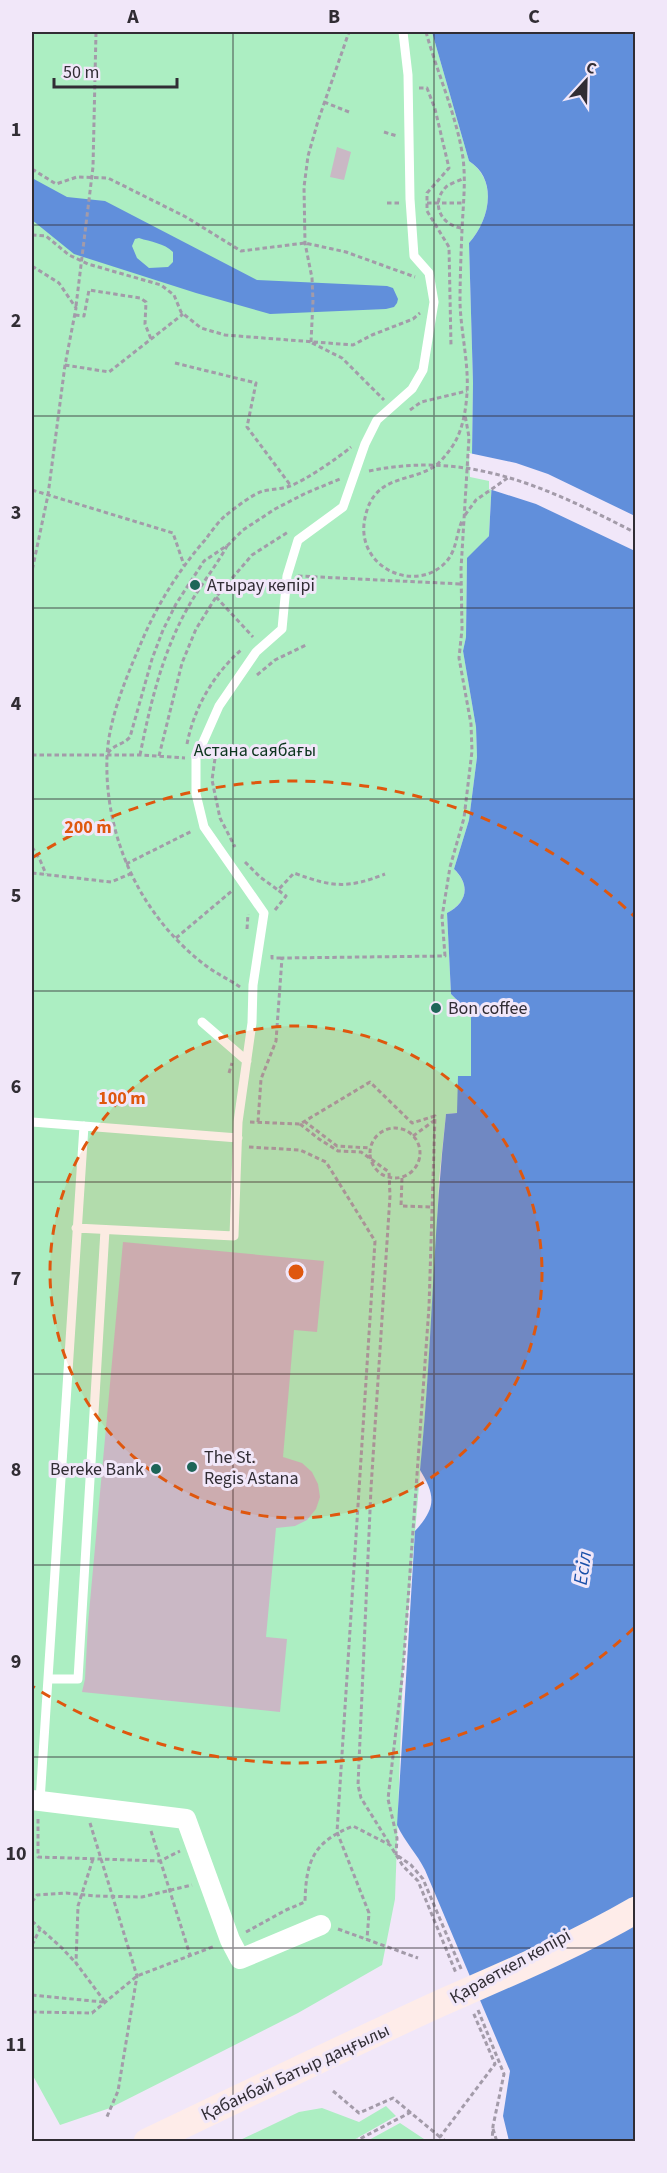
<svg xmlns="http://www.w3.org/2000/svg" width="667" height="2173" viewBox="0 0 667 2173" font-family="'Source Sans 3',sans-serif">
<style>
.green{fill:#aceec2}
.water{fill:#618fdb;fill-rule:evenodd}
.pier{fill:#f1e7f9}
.building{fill:#cab8c5}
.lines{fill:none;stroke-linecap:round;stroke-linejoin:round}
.path{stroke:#a39ba9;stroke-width:3;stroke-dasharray:4.5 3;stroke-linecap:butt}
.lane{stroke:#fff;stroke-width:9}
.street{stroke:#fff;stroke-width:20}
.secondary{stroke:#feece9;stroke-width:27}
.grid{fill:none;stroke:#312d34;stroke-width:1.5;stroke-opacity:0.55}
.ring{fill:none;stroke:#df570e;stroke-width:3;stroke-dasharray:10 8}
.poi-dot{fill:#1e6558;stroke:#f1e7f9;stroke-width:2}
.labels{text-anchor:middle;stroke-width:6;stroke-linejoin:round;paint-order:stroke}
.poi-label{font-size:18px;fill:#312d34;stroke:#f1e7f9;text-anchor:start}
.park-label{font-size:18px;fill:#0c351e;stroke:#f1e7f9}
.street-label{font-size:18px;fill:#312d34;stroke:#f1e7f9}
.water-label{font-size:20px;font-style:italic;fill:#194fa9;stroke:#f1e7f9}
.centre{fill:#df570e;stroke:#f1e7f9;stroke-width:3}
.ring-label{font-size:18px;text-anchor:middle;font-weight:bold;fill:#df570e;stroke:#f1e7f9;stroke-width:6;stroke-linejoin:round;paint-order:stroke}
.neatline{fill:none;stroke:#312d34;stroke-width:2}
.grid-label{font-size:20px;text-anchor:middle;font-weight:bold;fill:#312d34}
</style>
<rect width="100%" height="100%" fill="#f1e7f9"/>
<path class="green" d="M32 32H432L469 161C499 181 489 221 469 243L473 383 472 454 492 478 489 536 467 559 466 637 463 651 476 727 477 757 469 820 454 869C471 886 467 902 447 913L451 994 471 1014V1076L457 1113 446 1114 439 1180 435 1278 425 1417 403 1670 395 1899 382 1965 298 2013 110 2108 60 2125 32 2074Z
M386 2106 396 2116 352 2141H238L299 2112 322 2108 359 2122Z
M400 2123 427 2141H367Z"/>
<path class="water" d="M432 32H635V2141H509L503 2116 510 2071 425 1870C417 1854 405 1842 397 1825L415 1531C436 1508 436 1496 420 1470 432 1352 433 1232 446 1114L457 1113 458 1076H471V1014L451 994 447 913C467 903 471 885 454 869L469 820 477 757 476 727 463 651 466 637 467 558 489 536 492 479 472 454 473 383 469 243C489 221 499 180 469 161Z
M32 178 67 197 105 201 257 280 387 286 393 288 398 299 397 303 394 307 386 309 270 314 196 293 74 254 32 220ZM139 238C151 242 164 243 173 252V262L168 267 149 268 137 258 132 246 135 239Z"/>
<path class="pier" d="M469 453 516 463 548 474 635 516V551L536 504 489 489V481L470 477Z"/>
<path class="building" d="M337 147 351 152 344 180 330 177Z
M123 1242 324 1261 317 1332 294 1330 283 1457 302 1463 312 1472 318 1484 320 1497 316 1509 307 1520 295 1526 276 1528 266 1637 287 1639 280 1712 82 1692 85 1679 88 1624Z"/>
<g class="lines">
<path class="path" d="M426 32C437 72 457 117 463 158 466 182 463 206 462 230 461 254 460 279 460 303 461 333 469 364 467 393 466 409 463 428 455 442 451 449 442 461 435 466 411 482 381 475 368 507 365 516 363 525 364 534 368 573 419 591 446 562 457 550 456 534 462 521
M419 88H427L435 109 449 168 427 193V211L449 247 451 346
M324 102 349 112
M384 132 397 136
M32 169 56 184 77 177 108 178 186 217 241 251 305 243 346 252 415 277
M387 203H399
M427 203H464
M461 228C441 225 430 203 446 187 451 183 459 181 464 178
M32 235 46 236 69 255 88 264 161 285 174 295 181 312 201 328 225 335 353 345 372 335 413 319 420 313
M32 266 59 283 76 308 65 365 48 495 32 571
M76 306 93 167 96 32
M75 315 84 316 89 290 140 298 146 302 145 324 151 339
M311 342 313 301 312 278 305 243 304 187 308 156 318 121 349 32
M312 343 342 358 384 400
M175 363 256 383 247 427 291 486
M65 365 109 372 183 314
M410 410 421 402 467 391
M369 471C470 450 548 488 636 533
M32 490 173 533 184 565
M465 515 476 500 509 477
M298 576 461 584
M216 597 253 637
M257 675 275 660 306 645
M187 744C194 708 213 675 241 650
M217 744 212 780 220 818 235 847
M108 753C114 744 123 745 130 737L152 659 163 630 176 604 204 561 228 545 243 530 275 509 306 493 340 479
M32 755H140L185 758
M140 755C150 705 162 654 187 609 199 587 215 568 227 546
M159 756 182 663 196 629 216 597 252 555 288 532
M32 847 40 860 46 874
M245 862 260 877 278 890
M126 864 192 831
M32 873 111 882 130 874
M275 910 286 896 278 890 294 873C332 887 347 889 385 874
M247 929 248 914
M176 938 233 890
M272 955V958H282
M240 987C230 980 219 975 209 968 142 919 104 839 107 756 109 718 126 678 141 643 157 605 178 571 205 540 211 532 218 522 225 516 235 508 251 495 263 491 272 489 282 489 290 486 306 480 338 458 351 447
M229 1073 232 1063
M304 1121 337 1146 370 1148
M250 1122 300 1124 370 1082 412 1123 435 1116 429 1307 403 1670 388 1799 397 1838 396 1855
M258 1122 261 1079 276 1041 282 958 445 956 442 917 450 867 464 818 472 751 471 724 459 658 462 629 461 569 469 437 465 415
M300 1124 319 1139 338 1151 361 1152 389 1172 390 1196 371 1488 358 1785 361 1798 389 1843
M370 1153a25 25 0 1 1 50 0a25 25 0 1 1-50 0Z
M413 1136 435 1120
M249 1147 300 1150 326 1162 375 1241 337 1832 369 1913 367 1939
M402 1178 401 1206 433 1207
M38 1819V1857L160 1861 180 1851
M90 1823 137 1976 118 2091 106 2119
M151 1831 190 1955
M398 1856 411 1865 423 1879 462 1971
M93 1859 78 1906 76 1963 105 2002
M32 1902 37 1895 66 1893 96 1896 142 1897 192 1885
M32 1921 61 1947 76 1963
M338 1929 418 1958
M246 1932 286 1910 305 1902C306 1861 313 1842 353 1826L390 1845 403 1866 418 1881 456 1973
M32 1945 40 1929
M32 1995 103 2002
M478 2010 504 2074 493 2126 492 2142
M32 2012 92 2013 137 1976 215 1946
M333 2091 359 2113 393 2098 440 2137
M493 2129 497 2142
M354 2142 411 2112
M447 2142 440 2137 495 2064 473 2012"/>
<path class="lane" d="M202 1022 247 1061
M32 1122 238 1138
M76 1228 234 1236 238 1122 252 1023 253 985 264 913 204 827 196 794V758L219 706 256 652 282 629 287 576 298 540 343 507 365 444 377 420 412 389 423 370 434 302 429 273 414 256 410 199 408 75 403 32
M49 1679H78L105 1230
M40 1801 84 1126"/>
<path class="street" d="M32 1800 186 1819 230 1940 240 1959 321 1925"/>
<path class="secondary" d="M147 2142C246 2095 344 2047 443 2002 509 1973 574 1946 636 1910"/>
</g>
<path class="grid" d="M233 32V2142M434 32V2142M32 225H636M32 416H636M32 608H636M32 799H636M32 991H636M32 1182H636M32 1374H636M32 1565H636M32 1757H636M32 1948H636"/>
<circle cx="296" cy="1272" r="246" fill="#df570e" fill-opacity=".12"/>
<g class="ring">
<circle cx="296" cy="1272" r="246"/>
<path d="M634 1628A491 491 0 0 1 32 1686M32 858A491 491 0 0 1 634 916"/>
</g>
<g class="poi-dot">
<circle cx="195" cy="585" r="6"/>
<circle cx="436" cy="1008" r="6"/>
<circle cx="192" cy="1467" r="6"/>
<circle cx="156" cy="1469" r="6"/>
</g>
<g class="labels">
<g class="poi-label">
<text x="207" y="591">Атырау көпірі</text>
<text x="448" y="1014">Bon coffee</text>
<text x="204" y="1463">The St.<tspan x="204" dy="21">Regis Astana</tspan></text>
<text x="144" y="1475" text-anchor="end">Bereke Bank</text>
</g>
<g class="park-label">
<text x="255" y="756">Астана саябағы</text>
</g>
<g class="street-label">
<text transform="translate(510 1966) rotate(-29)" y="6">Қараөткел көпірі</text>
<text transform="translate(295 2072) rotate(-25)" y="6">Қабанбай Батыр даңғылы</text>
</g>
<g class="water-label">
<text transform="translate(582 1568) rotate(-82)" y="7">Есіл</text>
</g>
</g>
<circle cx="296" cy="1272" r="9" class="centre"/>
<g class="ring-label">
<text x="88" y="833">200 m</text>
<text x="122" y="1104">100 m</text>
</g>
<rect width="667" height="2173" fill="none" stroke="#f1e7f9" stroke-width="66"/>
<g transform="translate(586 81) rotate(22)" stroke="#f1e7f9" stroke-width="4.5" paint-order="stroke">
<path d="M0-4.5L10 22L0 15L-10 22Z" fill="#312d34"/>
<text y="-9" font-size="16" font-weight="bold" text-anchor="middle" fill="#312d34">С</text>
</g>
<path d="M54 78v9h123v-9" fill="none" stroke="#312d34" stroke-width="3"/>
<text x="63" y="78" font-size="18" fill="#312d34" stroke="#f1e7f9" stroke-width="4.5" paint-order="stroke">50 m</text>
<rect x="33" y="33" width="601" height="2107" class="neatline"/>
<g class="grid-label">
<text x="133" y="23">A</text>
<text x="334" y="23">B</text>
<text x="534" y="23">C</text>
<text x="16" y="136">1</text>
<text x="16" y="327">2</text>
<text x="16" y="519">3</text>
<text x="16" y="710">4</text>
<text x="16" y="902">5</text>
<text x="16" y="1093">6</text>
<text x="16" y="1285">7</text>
<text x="16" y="1476">8</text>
<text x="16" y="1668">9</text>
<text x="16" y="1860">10</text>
<text x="16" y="2051">11</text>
</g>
</svg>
